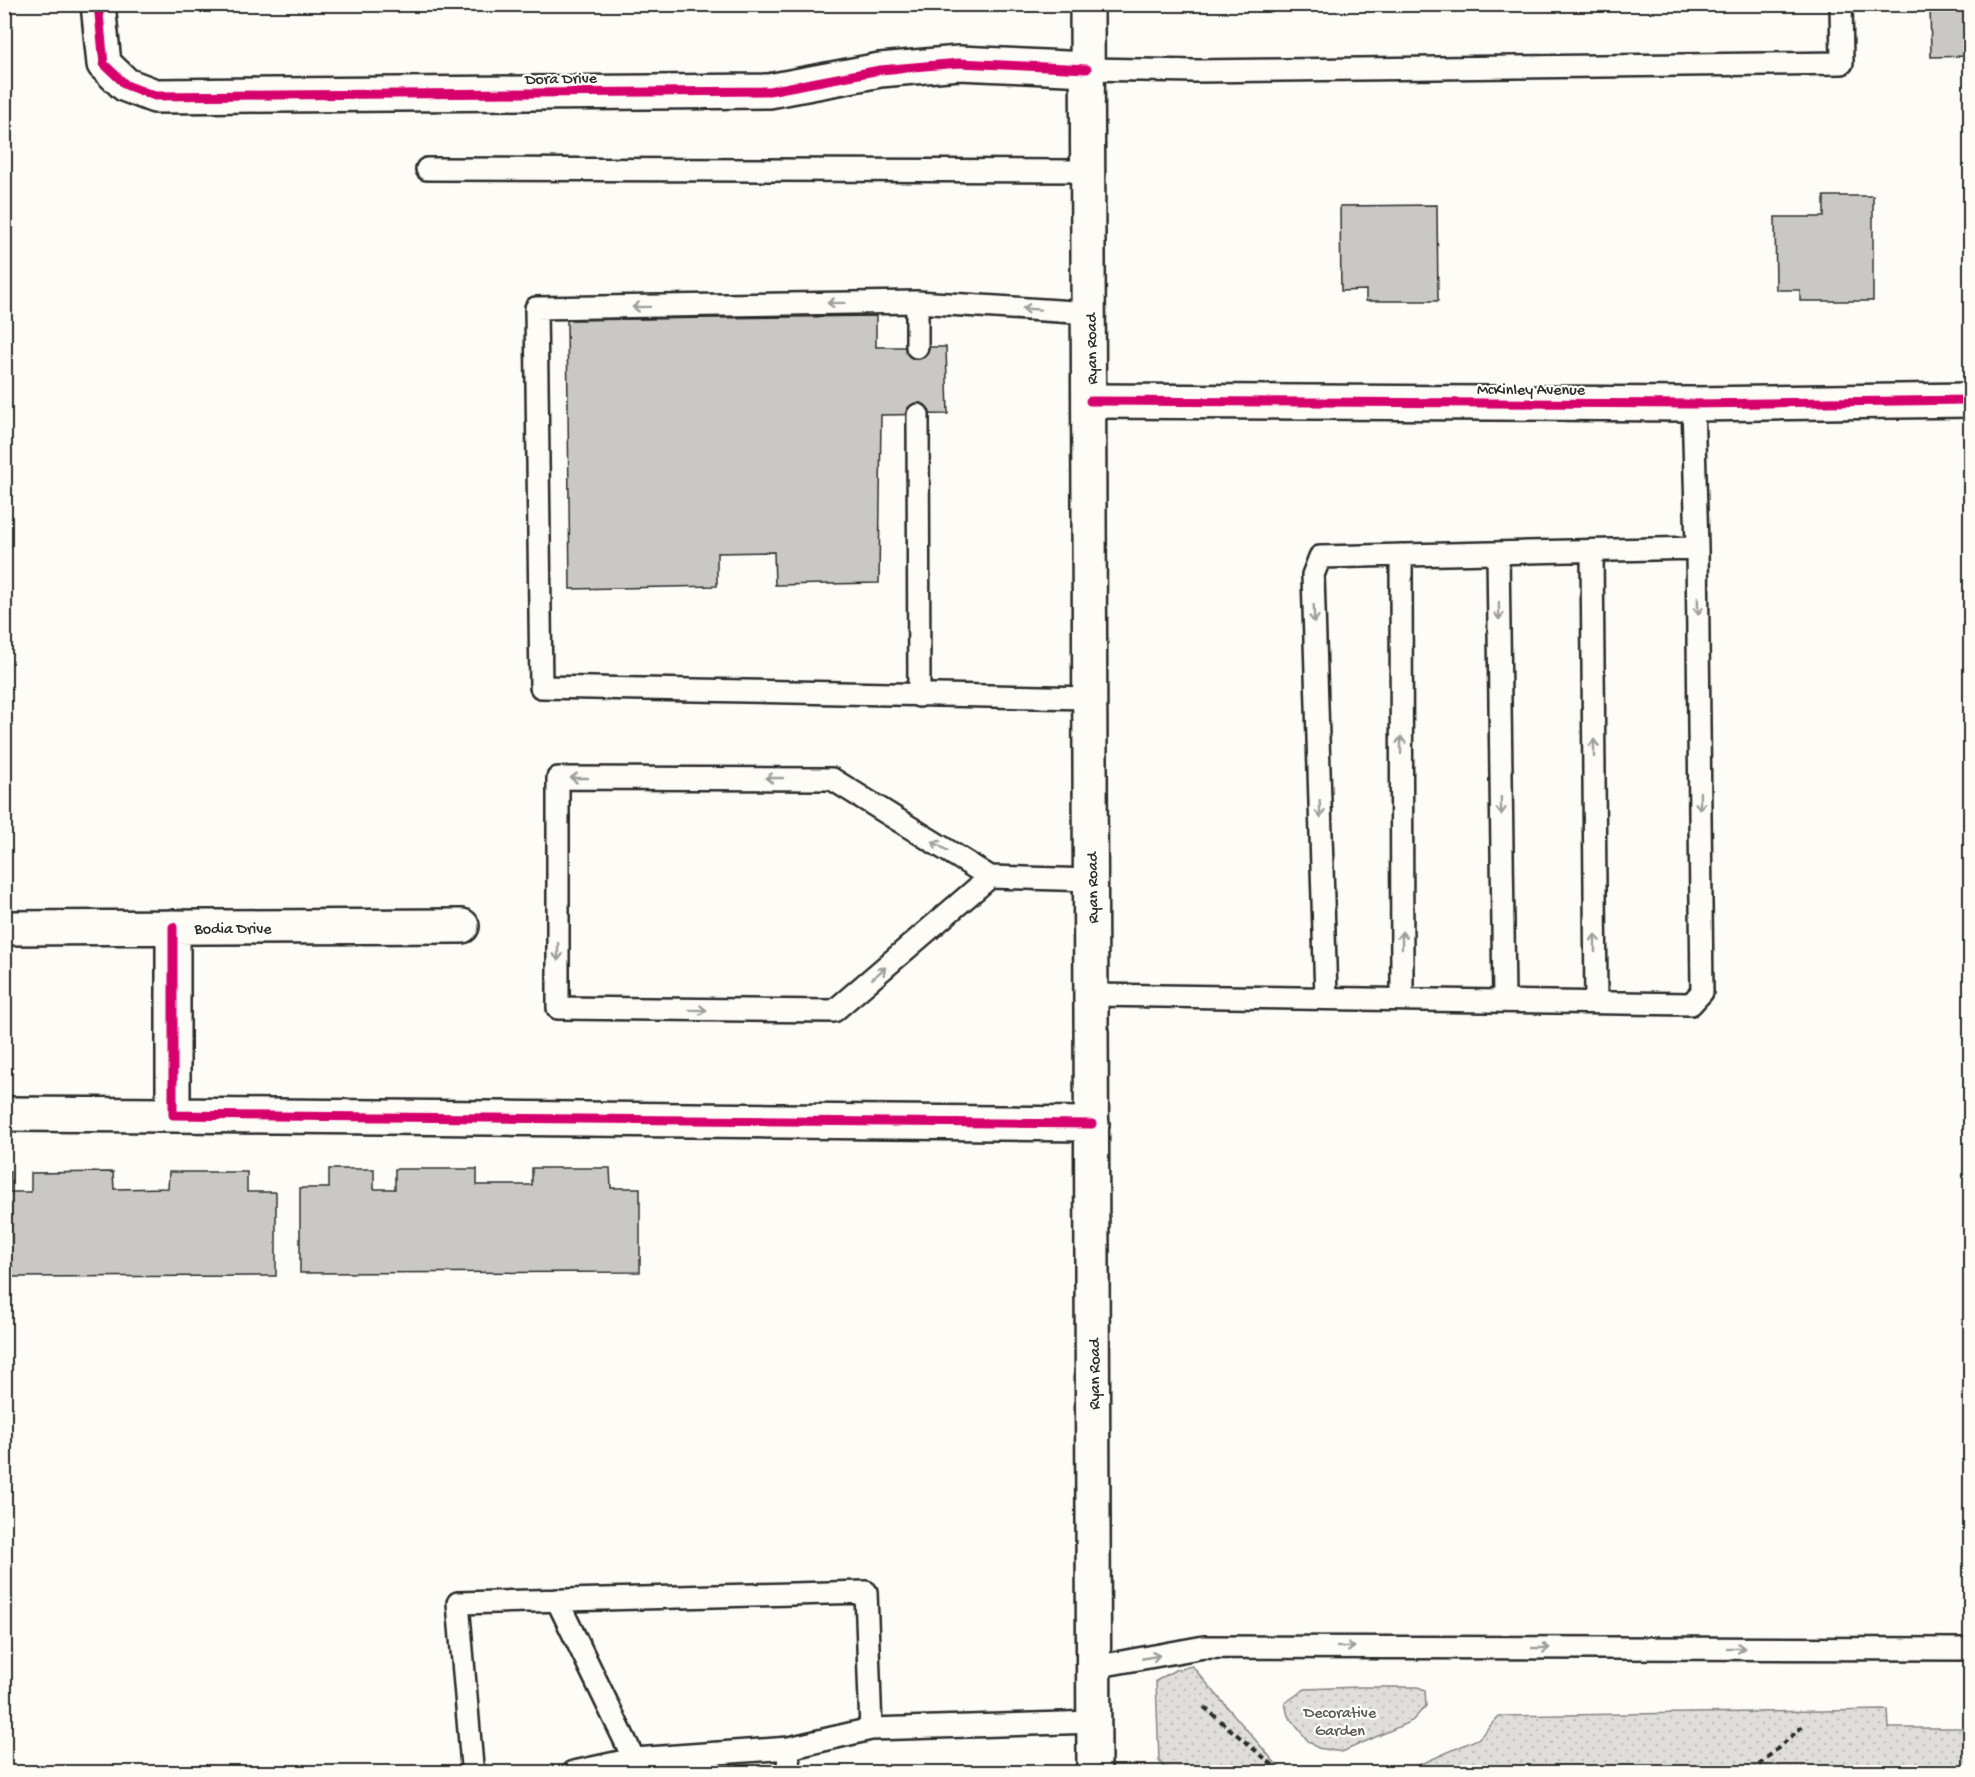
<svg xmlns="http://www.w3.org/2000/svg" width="1975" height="1777" viewBox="0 0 1975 1777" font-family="'Gochi Hand',sans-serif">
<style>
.grass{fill:url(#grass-dots);stroke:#858482;stroke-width:1.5}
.building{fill:#c9c8c4;stroke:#2b2b2b;stroke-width:1.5}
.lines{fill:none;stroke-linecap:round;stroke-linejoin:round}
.service-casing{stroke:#2b2b2b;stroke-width:26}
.minor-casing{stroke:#2b2b2b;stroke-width:38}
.secondary-casing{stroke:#2b2b2b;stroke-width:38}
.path{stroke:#2b2b2b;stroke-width:4;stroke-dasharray:6 4.5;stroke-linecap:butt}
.service{stroke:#fdfcf7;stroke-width:21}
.minor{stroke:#fdfcf7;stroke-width:33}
.secondary{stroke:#fdfcf7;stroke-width:33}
.cycleway-casing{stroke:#fdfcf7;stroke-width:13}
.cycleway{stroke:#d6006c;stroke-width:9}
.oneway{stroke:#9e9e9b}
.labels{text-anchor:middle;stroke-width:4.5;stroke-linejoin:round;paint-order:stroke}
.street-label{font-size:16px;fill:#2b2b2b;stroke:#fdfcf7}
.park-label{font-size:16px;fill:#585857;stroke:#fdfcf7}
</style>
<defs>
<pattern id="grass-dots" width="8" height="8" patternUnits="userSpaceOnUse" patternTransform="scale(1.5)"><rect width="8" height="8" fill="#dfdeda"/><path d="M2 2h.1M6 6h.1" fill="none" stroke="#c0bfbb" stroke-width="1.8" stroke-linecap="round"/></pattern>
</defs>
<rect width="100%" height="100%" fill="#fdfcf7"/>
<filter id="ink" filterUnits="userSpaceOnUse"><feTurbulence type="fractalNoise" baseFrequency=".0167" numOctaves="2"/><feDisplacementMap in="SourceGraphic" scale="12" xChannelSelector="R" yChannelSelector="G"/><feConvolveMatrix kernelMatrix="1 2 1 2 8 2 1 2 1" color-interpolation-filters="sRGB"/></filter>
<g filter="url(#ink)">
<path class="grass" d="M1192 1666 1283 1772H1168L1159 1761 1156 1681 1175 1670Z
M1359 1687H1418L1425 1690 1426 1706 1412 1721 1342 1752 1318 1748 1308 1741 1288 1716 1285 1703 1305 1689Z
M1888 1710 1889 1728H1970V1772H1403L1478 1739 1499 1716Z"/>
<path class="building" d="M1930 4H1970V56L1931 57Z
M1824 196H1873V301H1800V290H1776L1775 217H1824Z
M1437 205 1438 301H1366V290L1341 291 1340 206Z
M876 316V347H946L948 414 881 415 879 583 775 585 774 552 717 553V586L570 589 567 320Z
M532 1168H610L611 1188H640V1272L300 1273V1188H329V1169H374V1189H395V1169H477V1185H532Z
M4 1172H10V1192H31V1173L113 1172 114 1189 168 1188 169 1172H247V1192H276V1276L4 1277Z"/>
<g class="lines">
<g class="service-casing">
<path id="service" d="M1087 69 1196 71 1842 63 1841 4
M427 169 1088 171
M917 302V347
M1090 313 917 302 536 308 541 687 1090 698
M918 415 919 696
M1592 551 1596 1002
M1498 553 1504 1000
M1401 555 1402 998
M990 877 834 1011 558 1008V778L832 779 990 877 1091 880
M1092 995 1691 1004 1702 992 1697 548
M1326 997 1313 575 1320 557 1697 548 1693 404
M557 1600 634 1759
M1094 1667 1204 1647 1970 1649
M475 1772 472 1766 458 1603 866 1592 871 1729
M574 1772 634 1759 789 1748
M788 1772 789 1748 871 1729 1094 1722"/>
</g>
<g class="minor-casing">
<path id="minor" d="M98 4 104 64 126 85 155 96 769 91 880 70 959 63 1087 69
M1090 401 1693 404 1970 400
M173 927V1115L1092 1124
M4 928 462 926
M4 1114 173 1115"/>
</g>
<g class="secondary-casing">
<path id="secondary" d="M1087 4 1094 1772"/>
</g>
<path class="path" d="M1204 1707 1281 1772
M1751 1772 1803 1726"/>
<use href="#service" class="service"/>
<use href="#minor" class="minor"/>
<use href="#secondary" class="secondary"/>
<g class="cycleway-casing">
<path id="cycleway" d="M98 4 104 64 126 85 155 96 769 91 880 70 959 63 1087 69
M1090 401 1693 404 1970 400
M173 927V1115L1092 1124"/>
</g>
<use href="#cycleway" class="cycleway"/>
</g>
<defs><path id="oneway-shaft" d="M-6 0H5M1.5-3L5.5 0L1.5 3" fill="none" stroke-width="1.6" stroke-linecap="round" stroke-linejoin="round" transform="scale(1.5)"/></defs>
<g class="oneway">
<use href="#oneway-shaft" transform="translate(836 303) rotate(179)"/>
<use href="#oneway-shaft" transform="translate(641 307) rotate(179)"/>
<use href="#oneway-shaft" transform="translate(1031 309) rotate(-176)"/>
<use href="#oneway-shaft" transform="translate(1698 606) rotate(89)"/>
<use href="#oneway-shaft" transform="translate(1499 611) rotate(89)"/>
<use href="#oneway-shaft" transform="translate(1314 614) rotate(88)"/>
<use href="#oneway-shaft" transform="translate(1401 745) rotate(-90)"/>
<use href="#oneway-shaft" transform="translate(1594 748) rotate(-90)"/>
<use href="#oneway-shaft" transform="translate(579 778) rotate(-180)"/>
<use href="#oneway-shaft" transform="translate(774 778) rotate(-180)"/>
<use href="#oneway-shaft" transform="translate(1700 801) rotate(89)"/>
<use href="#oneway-shaft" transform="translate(1501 806) rotate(89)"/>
<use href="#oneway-shaft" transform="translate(1320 809) rotate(88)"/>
<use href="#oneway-shaft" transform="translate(940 846) rotate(-148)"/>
<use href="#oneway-shaft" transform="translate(1402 940) rotate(-90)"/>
<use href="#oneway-shaft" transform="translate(1595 943) rotate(-90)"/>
<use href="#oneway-shaft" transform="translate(558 952) rotate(90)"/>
<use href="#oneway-shaft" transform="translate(879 973) rotate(-41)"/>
<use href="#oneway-shaft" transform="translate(698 1010) rotate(1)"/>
<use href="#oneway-shaft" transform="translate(1346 1647)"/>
<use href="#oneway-shaft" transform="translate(1541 1648)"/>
<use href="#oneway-shaft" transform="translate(1736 1648)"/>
<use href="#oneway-shaft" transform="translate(1151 1657) rotate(-11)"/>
</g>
</g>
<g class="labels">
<g class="street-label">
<text transform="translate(561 77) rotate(-1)" y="6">Dora Drive</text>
<text transform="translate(1090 349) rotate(-91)" y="6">Ryan Road</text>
<text x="1531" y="394">McKinley Avenue</text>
<text transform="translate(1091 888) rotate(-91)" y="6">Ryan Road</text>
<text x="233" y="933">Bodia Drive</text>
<text transform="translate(1093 1374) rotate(-90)" y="6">Ryan Road</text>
</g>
<g class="park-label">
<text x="1340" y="1717">Decorative<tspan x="1340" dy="18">Garden</tspan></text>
</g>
</g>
<rect width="1975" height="1777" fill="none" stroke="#fdfcf7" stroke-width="24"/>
<rect x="12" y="12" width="1951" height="1753" fill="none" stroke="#2b2b2b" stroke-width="2" filter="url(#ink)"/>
</svg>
